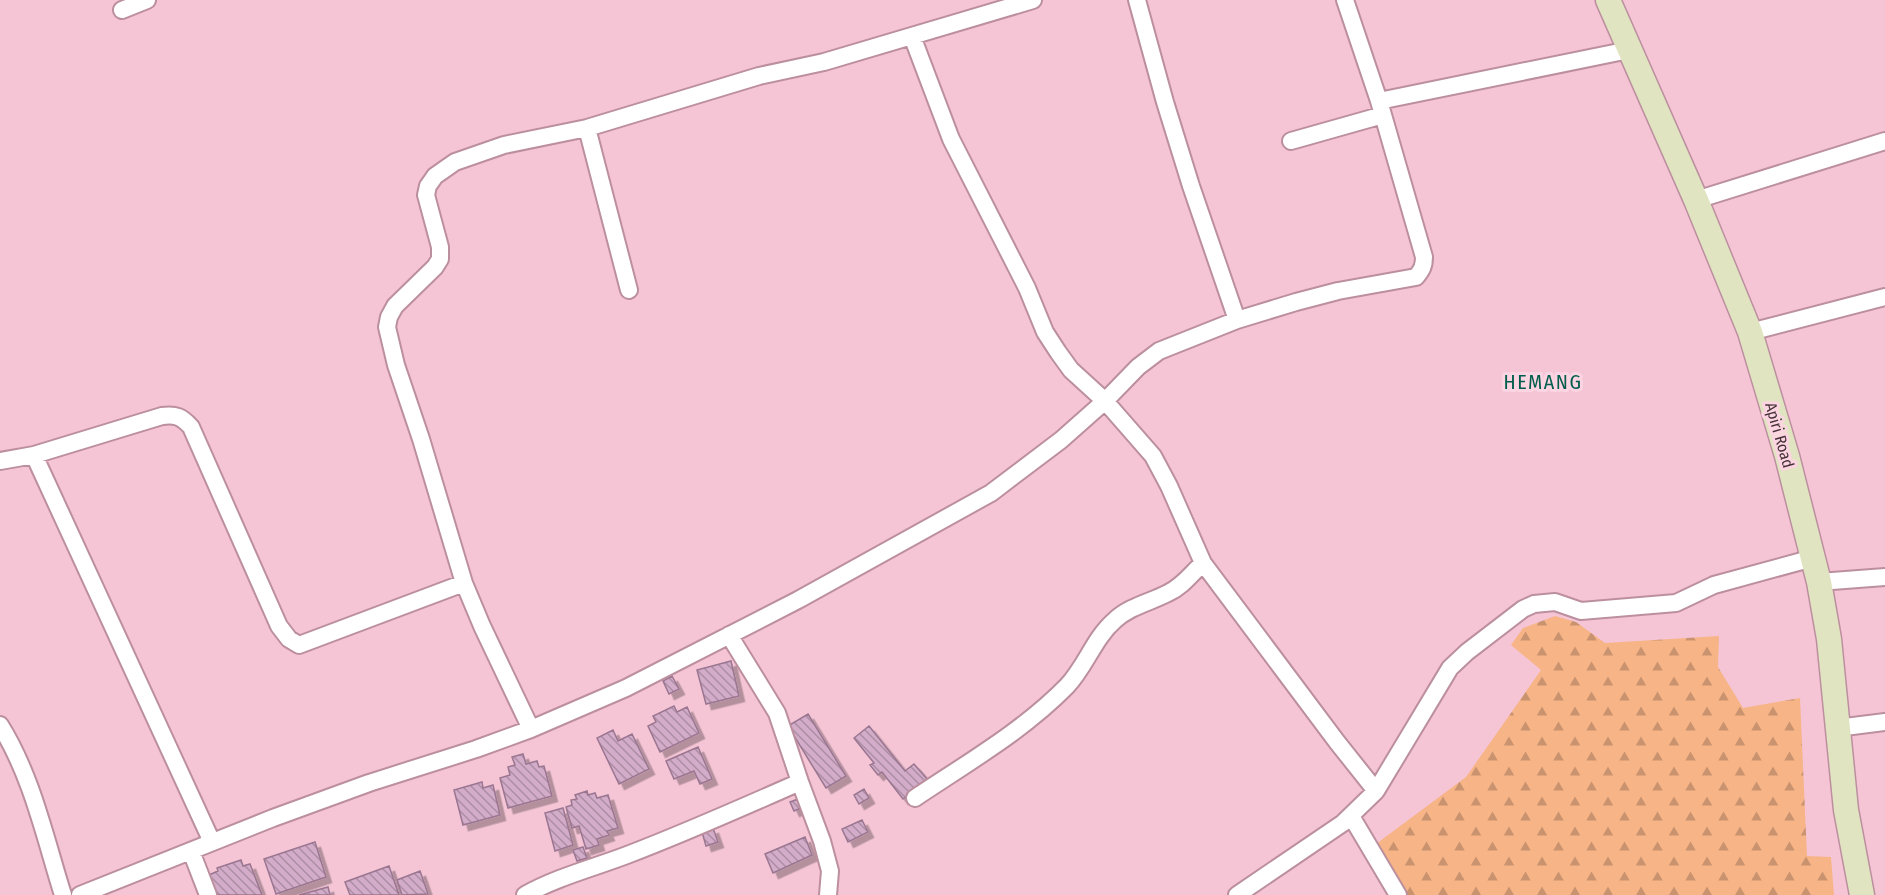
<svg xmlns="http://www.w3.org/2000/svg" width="1885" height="895" viewBox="0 0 1885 895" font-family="'Fira Sans Condensed',sans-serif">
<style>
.forest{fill:url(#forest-firs)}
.building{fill:url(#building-back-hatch);stroke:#9a7690;stroke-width:1.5;filter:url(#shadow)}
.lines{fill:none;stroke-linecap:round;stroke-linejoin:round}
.street-casing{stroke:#bc8f9f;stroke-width:20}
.secondary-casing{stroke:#bc8f9f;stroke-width:27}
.street{stroke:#fff;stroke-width:16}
.secondary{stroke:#e0e4c0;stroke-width:24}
.labels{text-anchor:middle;stroke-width:6;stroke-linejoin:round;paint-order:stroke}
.street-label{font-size:16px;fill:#453239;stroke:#fdd5e2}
.quarter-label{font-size:20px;letter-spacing:1.5px;fill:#005c4c;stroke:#fdd5e2}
</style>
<defs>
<pattern id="forest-firs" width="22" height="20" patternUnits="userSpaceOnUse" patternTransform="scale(1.5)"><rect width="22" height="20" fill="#f7b486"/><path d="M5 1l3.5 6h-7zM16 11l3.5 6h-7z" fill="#ca936f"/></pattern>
<pattern id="building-back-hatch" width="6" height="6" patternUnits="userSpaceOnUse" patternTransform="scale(1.5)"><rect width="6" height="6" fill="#d3acc9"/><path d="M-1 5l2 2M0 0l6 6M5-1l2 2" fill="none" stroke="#ad8da4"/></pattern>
<filter id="shadow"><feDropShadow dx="5.5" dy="5.5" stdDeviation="0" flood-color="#0004"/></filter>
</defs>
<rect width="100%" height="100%" fill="#f5c5d6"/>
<path class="forest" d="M1555 616 1576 622 1605 643 1719 636 1718 667 1743 708 1800 698 1807 856 1831 857 1834 895H1407L1376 844 1466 777 1541 670 1511 645 1523 628Z"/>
<path class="building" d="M731 661 739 696 706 704 697 670Z
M672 676 679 689 669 694 663 681Z
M674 706 677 712 687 707 699 733 660 752 648 726 656 722 653 716Z
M808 714 846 776 826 788 788 726Z
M869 726 905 771 914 764 927 779 903 799 882 772 878 775 870 765 874 763 854 738Z
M613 730 618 741 632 734 649 769 619 784 597 738Z
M698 747 712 779 700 784 694 771 674 779 666 761Z
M523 754 526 764 537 761 539 767 544 766 552 796 508 808 500 778 510 775 508 767 515 765 512 757Z
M482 782 483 788 493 785 500 815 463 825 454 790Z
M864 789 869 798 859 804 854 795Z
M587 791 588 795 595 793 597 798 608 795 618 828 607 831 609 835 597 839 599 845 586 849 579 826 572 828 566 807 572 805 571 800 577 799 575 795Z
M798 799 801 808 794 811 790 802Z
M563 808 573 845 555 851 545 813Z
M862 820 868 832 848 842 842 829Z
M713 828 718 842 706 846 702 832Z
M805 837 812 855 773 873 765 854Z
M315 842 326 877 276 894 264 859Z
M583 847 587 858 577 861 573 850Z
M241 860 243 866 250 864 262 895H216L209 875 218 871 217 868Z
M389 866 399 895H350L345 882Z
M420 871 428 894 402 895 397 880Z
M328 887 330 895H299Z"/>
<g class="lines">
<g class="street-casing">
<path id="street" d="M1137 0 1165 102 1191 186 1237 320
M122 10 147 0
M912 36 951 139 1027 288 1045 332 1058 352 1071 370 1105 401 1153 456 1169 486 1203 563 1337 742 1376 791 1343 823 1237 895
M1379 101 1629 50
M587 128 629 290
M1291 141 1383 115
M1696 200 1885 141
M1750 332 1885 297
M34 455 162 416C176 414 182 417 191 427L279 626 289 639 299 645 464 583
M0 461 34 455 212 842
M1819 582 1885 577
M729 635 777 713 800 782 822 841 830 871 828 895
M0 725C32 776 45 838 63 895
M1837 728 1885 722
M531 729 482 626 464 583 421 439 396 365 387 327 389 317 395 306 435 267 440 259V247L426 195 428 186 435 176 455 162 504 145 587 128 759 76 824 62 1033 0
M1376 791 1450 668 1467 652 1523 609 1534 604 1555 602 1581 611 1676 603 1714 585 1813 558
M915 798C967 763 1023 731 1067 686 1086 666 1094 638 1115 620 1130 606 1151 602 1168 593 1182 587 1192 573 1203 563
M1351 816 1398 895
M191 851 208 895
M80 895 273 818 369 783 476 749 531 729 626 688 798 600 991 493 1061 440 1105 401 1138 367 1159 351 1237 320 1296 302 1338 291 1416 277C1422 270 1424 266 1424 257L1379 101 1345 0
M525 895C557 877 593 868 627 855 685 833 743 807 800 782"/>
</g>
<g class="secondary-casing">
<path id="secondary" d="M1608 0 1696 200 1750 332 1787 456 1819 582 1829 639 1846 810 1862 895"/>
</g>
<use href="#street" class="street"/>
<use href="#secondary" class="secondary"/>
</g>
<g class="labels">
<g class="street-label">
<text transform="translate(1780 435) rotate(74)" y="6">Apiri Road</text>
</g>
<g class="quarter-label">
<text x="1543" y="389">HEMANG</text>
</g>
</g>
</svg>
